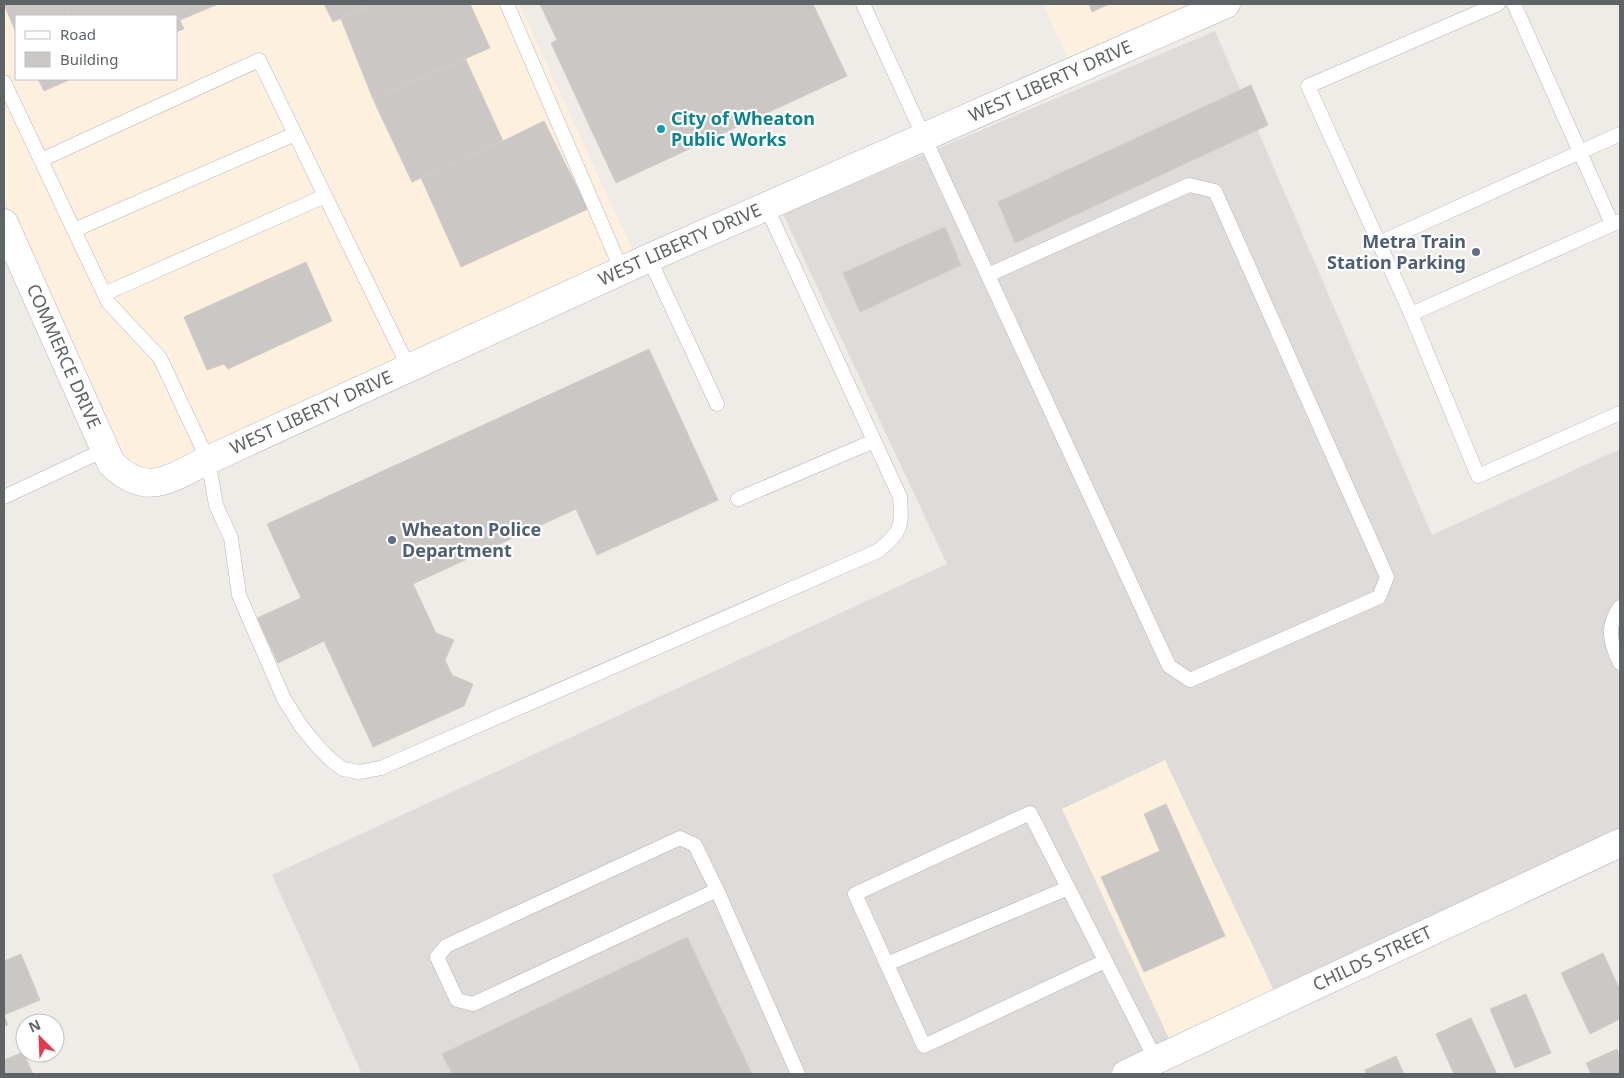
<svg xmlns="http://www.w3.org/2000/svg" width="1624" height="1078" viewBox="0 0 1624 1078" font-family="'Noto Sans',sans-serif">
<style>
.commercial{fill:#fdf0de;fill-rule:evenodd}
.industrial{fill:#dedbd9}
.building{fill:#cbc7c4;stroke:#d4ccc5}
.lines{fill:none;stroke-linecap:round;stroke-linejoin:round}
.service-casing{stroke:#b2b5b8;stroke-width:15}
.minor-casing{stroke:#b2b5b8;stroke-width:29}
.service{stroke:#fff;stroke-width:14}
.minor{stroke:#fff;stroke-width:28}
.culture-dot{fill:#0f9aa8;stroke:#fff;stroke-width:2}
.service-dot{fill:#5c6f8a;stroke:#fff;stroke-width:2}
.labels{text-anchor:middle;stroke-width:4.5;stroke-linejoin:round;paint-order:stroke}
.street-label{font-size:18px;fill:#5e6366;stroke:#fff}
.culture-label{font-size:18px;font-weight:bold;fill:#0d838f;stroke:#fff;text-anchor:start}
.service-label{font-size:18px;font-weight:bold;fill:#4e5e75;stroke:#fff;text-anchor:end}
</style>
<rect width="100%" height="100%" fill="#efece7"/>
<path class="commercial" d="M4 4H519L643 273 138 498 4 196ZM16 16H176V79H16Z
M1043 4H1215L1072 67Z
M1165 760 1276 995 1172 1045 1062 809Z"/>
<path class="industrial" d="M1215 31 1432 535 1620 449V830L1276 995 1165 760 1062 809 1172 1045 1106 1074H362L272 875 947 564 783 214Z"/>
<path class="building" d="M4 4H65L71 16H16V33Z
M65 4H172L184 29 176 32V16H71Z
M172 4H216V5L180 20Z
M324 4H374L333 22Z
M374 4H470L490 48 373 99 341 19Z
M540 4H813L847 76 616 183 551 43 557 40Z
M1089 4H1109L1092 12Z
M465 58 503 141 412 182 373 99Z
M38 79H71L44 91Z
M1251 85 1268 125 1015 243 998 202Z
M544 121 588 209 461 267 421 178 503 141Z
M945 227 961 265 860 312 843 273Z
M306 262 332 321 228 369 224 364 207 370 184 317Z
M649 349 718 500 597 555 576 509 413 584 436 633 454 640 445 660 452 675 473 684 464 706 373 747 324 641 278 663 257 618 301 598 267 524Z
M1166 804 1225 936 1144 972 1101 877 1160 851 1144 814Z
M687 937 752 1074H452L442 1054Z
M1603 953 1620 990V1019L1590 1034 1561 973Z
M21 954 40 1000 4 1015 8 1025 4 1026V961Z
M1526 994 1551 1053 1515 1068 1490 1009Z
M1471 1018 1497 1074H1454L1436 1034Z
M1617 1049 1620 1055V1074H1591L1586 1063Z
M23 1052 33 1074H4V1060Z
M1396 1056 1404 1074H1366L1365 1070Z"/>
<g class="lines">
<g class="service-casing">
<path id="service" d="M507 4 622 271
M863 4C964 225 1066 445 1169 666L1190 680 1379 597 1387 577 1215 191 1189 185 988 275
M1498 4 1308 86 1411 314 1620 221
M1514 4 1612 224
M4 82 108 302 160 358 208 460 216 505 231 538 239 595 284 699 301 726 319 748 332 761 343 769 359 772 381 768 878 551C902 531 902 528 900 497L766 206
M41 160 259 60 409 368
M74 230 295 134
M1379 243 1620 134
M649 258 717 404
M104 294 325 196
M1411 314 1478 476 1620 413
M4 497 104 450
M738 499 874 441
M1620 607C1606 626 1610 643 1620 663
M717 890 473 1004 457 1000 437 957 446 946 680 838 695 845 717 890 798 1074
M1105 961 924 1046 855 894 1030 813 1156 1060
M887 964 1068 888"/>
</g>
<g class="minor-casing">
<g id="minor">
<path id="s1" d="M4 223 111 463C147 499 170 478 208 460L649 258 1226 4"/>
<path id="s2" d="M1126 1074 1620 843"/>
</g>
</g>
<use href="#service" class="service"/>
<use href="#minor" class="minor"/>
</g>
<circle class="culture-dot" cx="661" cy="129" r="5"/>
<g class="service-dot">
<circle cx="1476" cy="252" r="5"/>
<circle cx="392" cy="540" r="5"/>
</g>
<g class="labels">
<g class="street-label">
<text dy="6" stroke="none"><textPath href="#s1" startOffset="1294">WEST LIBERTY DRIVE</textPath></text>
<text dy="6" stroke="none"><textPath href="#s1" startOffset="889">WEST LIBERTY DRIVE</textPath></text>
<text dy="6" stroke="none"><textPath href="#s1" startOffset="146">COMMERCE DRIVE</textPath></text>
<text dy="6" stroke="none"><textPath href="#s1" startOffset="484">WEST LIBERTY DRIVE</textPath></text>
<text dy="6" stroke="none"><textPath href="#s2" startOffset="272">CHILDS STREET</textPath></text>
</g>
<g class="culture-label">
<text x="671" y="125">City of Wheaton<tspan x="671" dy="21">Public Works</tspan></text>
</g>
<g class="service-label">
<text x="1466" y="248">Metra Train<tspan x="1466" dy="21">Station Parking</tspan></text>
<text x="402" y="536" text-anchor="start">Wheaton Police<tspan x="402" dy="21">Department</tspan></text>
</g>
</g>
<rect width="1624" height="1078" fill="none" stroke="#5e6366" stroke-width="10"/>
<rect x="15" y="15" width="162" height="65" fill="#ffffff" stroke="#bfc1c2"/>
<rect x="25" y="31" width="25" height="8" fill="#ffffff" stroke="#bfc1c2"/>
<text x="60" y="40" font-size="15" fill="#5e6366">Road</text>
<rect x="25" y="52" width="25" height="15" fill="#cbc7c4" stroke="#bfc1c2"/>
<text x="60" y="65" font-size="15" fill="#5e6366">Building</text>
<g transform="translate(40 1038) rotate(336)"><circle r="24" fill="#ffffff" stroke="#bfc1c2"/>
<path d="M0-4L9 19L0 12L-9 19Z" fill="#e23a4d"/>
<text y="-8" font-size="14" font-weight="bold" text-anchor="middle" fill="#5e6366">N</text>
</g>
</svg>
